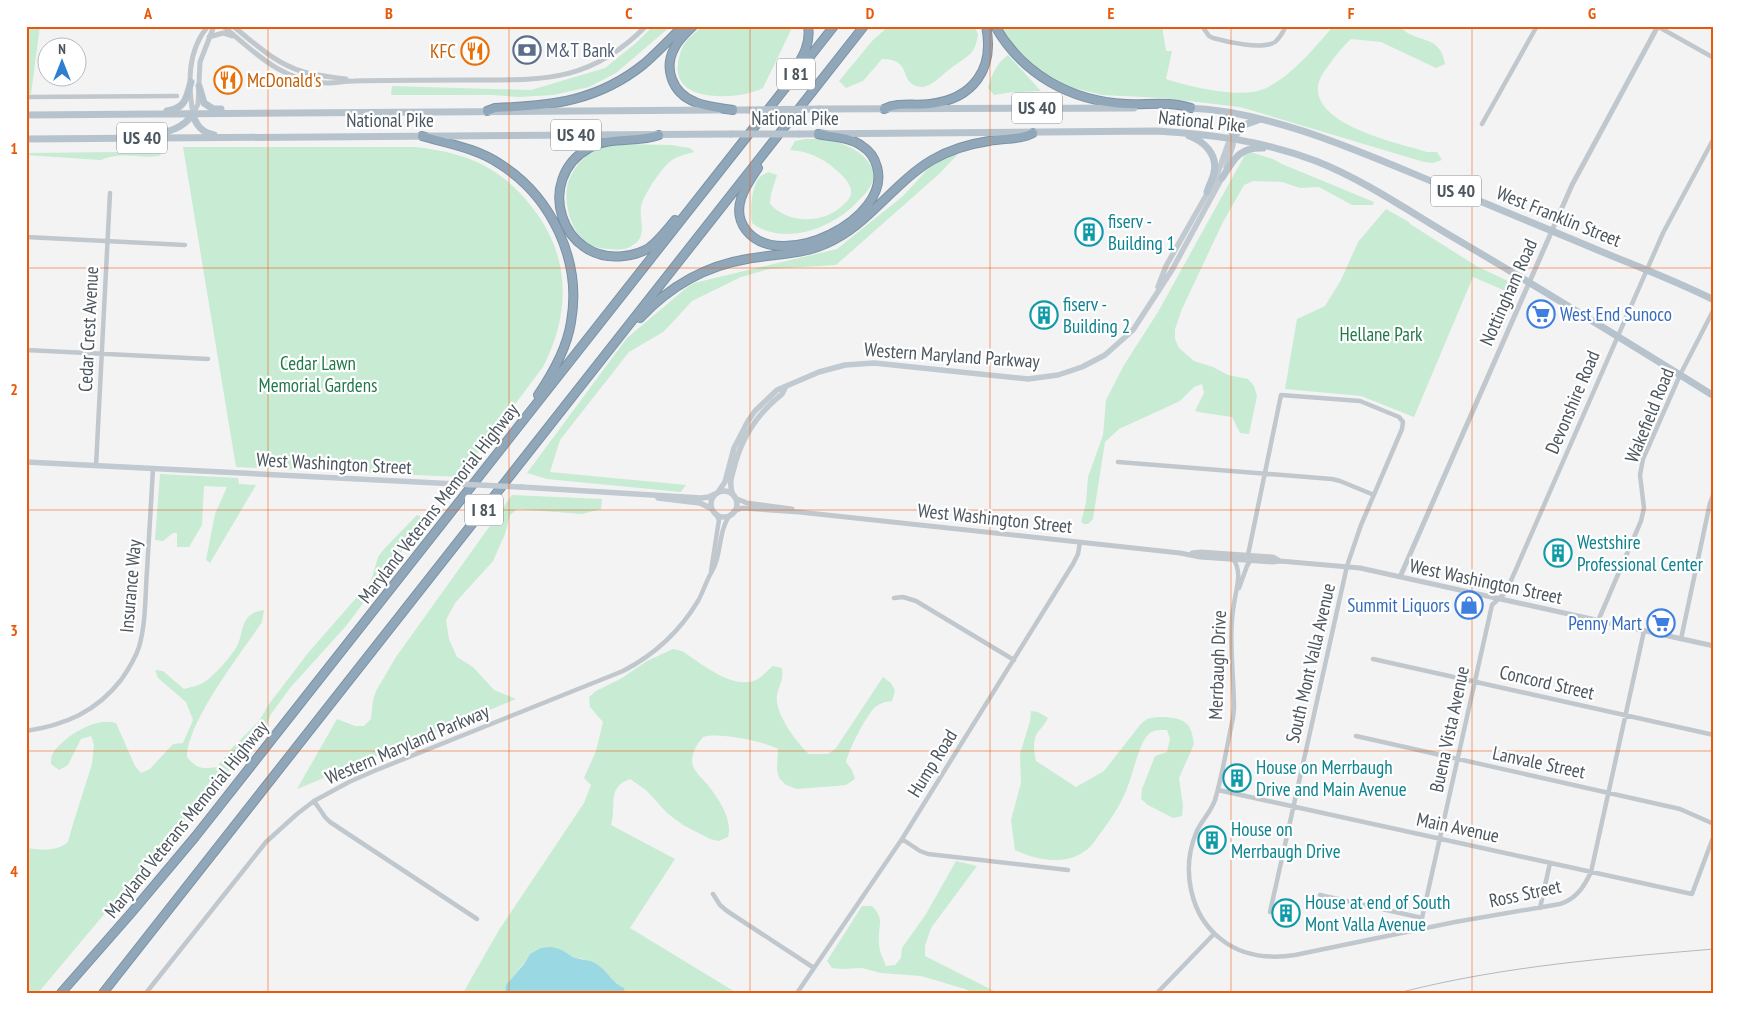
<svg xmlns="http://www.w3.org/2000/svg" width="1740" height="1019" viewBox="0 0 1740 1019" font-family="'PT Sans Narrow',sans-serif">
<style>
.green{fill:#c7ebd3}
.water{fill:#9ad8e3}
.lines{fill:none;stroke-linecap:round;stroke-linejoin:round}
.motorway-casing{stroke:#7b92a6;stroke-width:10}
.minor{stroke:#c0c7cd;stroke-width:4.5}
.tertiary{stroke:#c0c7cd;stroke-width:5}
.secondary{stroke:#c1c9d1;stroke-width:5.5}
.primary{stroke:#b6c3cd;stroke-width:7}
.motorway{stroke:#90a7ba;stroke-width:8}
.rail{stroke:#b5b8bb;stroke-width:1}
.secondary-bridge{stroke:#c1c9d1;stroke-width:5.5}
.primary-bridge{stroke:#b6c3cd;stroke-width:7}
.grid{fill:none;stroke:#e8590c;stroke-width:1;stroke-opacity:0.55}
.labels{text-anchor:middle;stroke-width:4.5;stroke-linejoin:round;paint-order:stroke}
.shield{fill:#fff;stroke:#82898e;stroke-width:1}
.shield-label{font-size:18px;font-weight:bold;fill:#4c565e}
.service-label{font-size:19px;fill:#4e5e75;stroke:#fff;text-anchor:start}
.food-label{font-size:19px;fill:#c56008;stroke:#fff;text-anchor:end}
.street-label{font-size:19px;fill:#4c565e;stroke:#fff}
.culture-label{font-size:19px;fill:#0d838f;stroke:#fff;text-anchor:start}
.shop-label{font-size:19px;fill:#366cbe;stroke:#fff;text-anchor:end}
.park-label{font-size:19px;fill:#23784a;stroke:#fff}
.neatline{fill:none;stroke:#e8590c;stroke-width:2}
.grid-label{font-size:16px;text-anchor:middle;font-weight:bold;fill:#e8590c}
</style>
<rect width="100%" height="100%" fill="#f4f3f3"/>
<path class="green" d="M26 26H40L31 94H26Z
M653 26H671L616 73 589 87 553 95 519 97 491 95H391L392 86 531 90 605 68 636 43Z
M703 26H790L791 30 763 88C740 100 672 104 678 64 679 55 682 46 688 39 693 34 698 30 703 26Z
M889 26H974L978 34C977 41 976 46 972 52 966 59 957 63 950 69 941 75 929 91 916 86 899 80 912 59 882 59L863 81 846 88 839 81 873 40Z
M1001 26H1162L1166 51H1172L1166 79C1190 87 1238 98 1261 90 1287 81 1316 47 1333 26H1399C1417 45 1440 33 1445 64L1436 68 1381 42 1351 39C1343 46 1337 54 1331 62 1326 69 1319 77 1318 86 1314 126 1399 143 1427 152H1437L1442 160 1433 163 1424 162 1240 107 1163 98 1102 95 1066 86 1039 70 1013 45Z
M1008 55 1041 91 1013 92 994 95 988 88C992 74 996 64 1008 55Z
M805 139C811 139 818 139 824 139 844 142 880 157 872 183 869 190 864 195 858 201 834 228 784 247 752 223 750 212 751 184 761 176 763 174 766 174 768 172L777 175 771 194 770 204C788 224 823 224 842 206 847 202 852 197 851 190 850 182 841 174 835 169 823 158 807 151 790 150L795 141Z
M615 144 671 145 690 148 694 152C687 154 678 156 672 160 662 167 643 195 641 207 639 220 648 236 633 245 627 250 619 250 611 249 604 249 595 248 589 244 572 234 564 206 567 187 570 170 584 158 595 147Z
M183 147H415C443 150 471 156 495 172 509 181 521 193 531 206 571 255 571 313 543 367L460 477 236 467Z
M157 149 165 150 159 156C138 159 123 151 101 160L26 155V153L121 152Z
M1247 151 1273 159 1282 164 1374 202 1373 205H1352L1319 187 1300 188 1282 182 1253 181 1244 185 1223 222 1182 309 1175 329V339L1179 348 1194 361 1213 367 1228 375 1248 379 1254 386 1257 396 1249 434 1240 433 1232 417 1204 413 1195 411 1204 393 1202 384 1194 387 1180 401 1119 429 1105 442 1093 519 1088 524H1084L1081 522 1086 503 1088 477 1103 435 1106 400 1124 365 1158 312Z
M958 154 939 174 836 265 769 269 741 277 692 301 670 325 663 332 629 352 560 440 550 472 686 485 681 492 547 479 527 473 627 338 685 289 694 283 837 249 903 196 937 159 945 155Z
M1386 209 1409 222 1410 224 1478 267 1519 286 1515 295 1473 277 1414 417 1361 396 1285 389 1297 319 1325 306 1341 280 1358 242Z
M160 474 238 478 239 484 256 485 210 563 206 560 215 514 227 487 204 486 202 525 189 547H177V533H173L163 541 155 540Z
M512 495 602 499 601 509 582 514 517 509 510 515 505 534 493 561 455 603 446 620 449 639 457 657 473 667 494 690 516 699 297 789 337 719 355 726H364L371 719 373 700 376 691 396 657Z
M417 515 426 519 424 522 346 626 290 688 271 714 264 732 168 838 38 993H26V848C41 850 56 852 68 842L73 824 92 764 94 745 91 736 81 739 68 765 59 770 51 764C51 761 51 756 53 753 65 736 95 717 116 723L135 766 141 773 150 769 173 744 183 743 193 720 186 702 158 678 155 670 163 671 184 689C190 687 198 686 203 683 215 675 228 660 236 648 245 633 238 614 264 610L262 622C241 653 187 722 187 757 197 769 202 769 217 767L232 748 259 721 269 704 308 653 371 581 378 557 384 549Z
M673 649 682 651C701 663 734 692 758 679 763 676 768 670 773 666L782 668C784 681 779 684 777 695 774 713 797 743 809 754H828L836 748 883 677 891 683 895 691 892 701C885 702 880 703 874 708 864 720 850 747 846 762L852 770 855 779 846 785 836 786 797 789 786 785 779 778 777 769 778 749C762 741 719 732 703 737 697 744 692 752 692 762 693 771 702 778 707 784 718 798 733 819 728 837L719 841 710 839 683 825 667 813 646 790 630 779C606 787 617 806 611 825L675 859 630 928 737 993H625L624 989 584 959 577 958 571 956 530 954C523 967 507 980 505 993L484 991 483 993H463L499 930 584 803 591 785 584 778 596 751 603 722 590 707 589 697 596 691 622 678 647 661Z
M1031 711 1038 712 1048 718C1045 724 1042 727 1038 732 1032 739 1034 752 1036 761L1076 787 1104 771 1140 725C1143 722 1146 719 1150 718 1160 716 1181 716 1188 725 1192 730 1193 738 1194 744L1179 778 1183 806 1182 816 1173 818 1148 805 1141 799 1142 789 1155 756 1167 752 1170 739 1167 730C1161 730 1154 729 1149 734 1140 741 1134 769 1130 780 1124 799 1114 815 1102 831 1097 837 1092 847 1085 851 1065 866 1036 860 1015 850L1011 820 1021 783 1020 754 1030 721Z
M956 861 977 866 931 928 925 946V956L998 993H973L965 989 921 976 881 973 862 968 842 969 832 968 827 961 862 906H872C886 920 877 926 879 943 879 951 883 958 886 966L895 965 901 958 902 948 926 914Z"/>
<path class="water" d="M551 947C565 949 565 954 576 958 583 960 591 960 598 965 608 972 612 983 624 988L625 993H505L506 985 524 964 530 954 541 948Z"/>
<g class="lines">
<g class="motorway-casing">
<path id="motorway" d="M693 26C687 32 679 39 675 47 663 68 672 93 695 102 706 107 721 108 733 110
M995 26C1023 75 1071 101 1126 104 1147 105 1170 101 1191 108
M794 70C803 57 811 43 808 26
M884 109C898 102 914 106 930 104 973 99 995 69 986 26
M487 111 495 108C552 106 598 101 644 64 658 52 670 39 683 26
M659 135C636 143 611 136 589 148 534 179 561 264 624 256 633 255 641 253 649 248 659 240 667 230 675 220
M422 136C449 144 476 148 500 164 552 197 582 261 571 322 567 348 553 373 538 395
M758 168C745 187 730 209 746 230 780 274 892 219 877 167 875 159 870 151 862 146 850 137 832 137 818 134
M640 318C669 287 705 266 747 259 773 254 801 255 825 244 867 227 892 184 932 160 949 150 969 144 989 141 1003 138 1021 140 1033 133
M61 993 132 912 195 837 834 26
M103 993 864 26"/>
</g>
<path class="minor" d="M1202 26 1209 36 1213 38C1227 42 1263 50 1275 42 1280 38 1283 32 1286 26
M1657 26 1714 58
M26 97 177 96
M1482 124 1537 26
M26 237 185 245
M26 350 208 359
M1118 462 1332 479 1340 481 1374 495
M96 466 110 193
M1248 555 1281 395 1360 401 1399 417 1403 422 1402 429 1361 525 1347 566 1270 912
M1233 559C1243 572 1236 589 1234 604 1228 634 1234 677 1234 708L1233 718C1227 745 1223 773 1215 800 1211 812 1201 821 1196 833 1181 870 1190 916 1222 940 1244 957 1269 959 1295 955L1455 922 1560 904C1576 899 1584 887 1591 872L1644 631
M711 571 718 526 719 520 716 514
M1239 588 1247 566 1250 561
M894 598 903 597 916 601 1014 660
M1598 621 1641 521 1644 508 1640 475 1643 459 1680 375 1714 309
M1681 639 1710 503 1714 493
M1373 659 1714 735
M26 731C65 725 96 712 121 680 128 670 135 659 139 647 146 623 145 597 147 571 149 537 151 503 153 469
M1356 736 1680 809 1714 824
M1218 790 1692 894 1714 835
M314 801 325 817 330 822 477 919
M902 839 920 851 928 854 1068 870
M713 894 720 905 727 911 814 968
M1320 895 1422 918
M1540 908 1550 863
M1424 929 1422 918 1492 605 1506 592 1663 233 1714 138
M146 993 266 842 297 814 314 801 349 782 374 771 623 671C654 655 680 631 698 601 703 592 706 582 711 573 713 569 715 566 716 562 721 547 720 528 730 515
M797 993 902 839 1073 564 1078 554 1080 542
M1157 993 1214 934"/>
<path class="tertiary" d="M223 26C254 52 284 83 327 83 336 83 345 81 354 81 392 80 431 80 469 80 543 80 590 83 646 26
M233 26C255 44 276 64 304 72 318 76 332 77 346 79
M209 37 223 33 232 36
M193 114C188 84 187 51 208 26
M193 114 198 104 200 62 214 26
M735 498 747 503 792 509
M734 511 742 508 799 512 1180 553 1200 557 1273 562 1280 561 1360 568 1714 646
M1192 553 1201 552 1273 557 1280 561
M1400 577 1572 185 1658 26"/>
<path class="secondary" d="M1226 167 1233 145V138
M1158 287 1166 266 1216 178 1228 144 1233 138
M26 462 457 484
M521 487 701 498 709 497 715 494
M711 504a13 13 0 1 1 26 0a13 13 0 1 1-26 0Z
M718 492 725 482 734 448 748 421 755 411 777 390 819 372 845 365 874 363 1028 379 1058 375 1082 367 1105 355 1133 330 1172 270 1223 176
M733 495C729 485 731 478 734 468 741 439 758 413 782 394L785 388
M658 498 700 503 712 509"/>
<path class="primary" d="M199 86 204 103 213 109H221
M1187 108C1278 111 1375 159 1458 192 1499 209 1540 226 1581 243 1625 262 1670 278 1714 300
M820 109 1134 108
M729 110H749
M167 111C186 108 186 98 191 82
M1221 112C1230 119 1231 127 1233 138
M193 114C196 126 202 132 214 135
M26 115 718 110
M154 133C169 133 184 127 193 114
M799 134 1156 131C1211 134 1264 141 1316 161 1364 180 1407 210 1451 236 1540 288 1627 342 1714 396
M1189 136C1204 141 1218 155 1214 172 1213 179 1209 185 1207 192
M1233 138 1244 125 1258 120
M26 139 731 134
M1222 178C1234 159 1239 147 1263 148"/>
<use href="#motorway" class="motorway"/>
<path class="rail" d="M1398 993C1502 966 1608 958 1714 949"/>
<path class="secondary-bridge" d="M457 484 521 487"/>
<path class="primary-bridge" d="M749 110 820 109
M731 134H799"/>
</g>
<path class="grid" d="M268 26V993M509 26V993M750 26V993M990 26V993M1231 26V993M1472 26V993M26 268H1714M26 510H1714M26 751H1714"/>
<defs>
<g id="bank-ring" transform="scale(1.4375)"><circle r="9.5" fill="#fff" stroke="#5c6f8a" stroke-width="1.5"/><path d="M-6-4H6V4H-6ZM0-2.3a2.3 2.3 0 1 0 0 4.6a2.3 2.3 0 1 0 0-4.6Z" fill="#5c6f8a"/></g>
<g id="restaurant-ring" transform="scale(1.4375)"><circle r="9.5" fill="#fff" stroke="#e8710a" stroke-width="1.5"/><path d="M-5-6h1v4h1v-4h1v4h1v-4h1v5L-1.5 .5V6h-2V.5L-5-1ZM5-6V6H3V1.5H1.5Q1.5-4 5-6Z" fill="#e8710a"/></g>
<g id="building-ring" transform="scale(1.4375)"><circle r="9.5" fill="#fff" stroke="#0f9aa8" stroke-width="1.5"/><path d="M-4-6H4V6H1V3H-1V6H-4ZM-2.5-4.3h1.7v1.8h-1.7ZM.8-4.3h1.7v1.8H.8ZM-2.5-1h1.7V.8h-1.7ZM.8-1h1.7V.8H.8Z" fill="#0f9aa8"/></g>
<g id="supermarket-ring" transform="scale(1.4375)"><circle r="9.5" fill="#fff" stroke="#3f7fe0" stroke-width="1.5"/><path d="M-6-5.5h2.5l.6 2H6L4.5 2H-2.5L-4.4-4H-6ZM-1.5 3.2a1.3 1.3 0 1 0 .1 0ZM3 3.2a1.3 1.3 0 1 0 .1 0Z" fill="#3f7fe0"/></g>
<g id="shop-ring" transform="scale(1.4375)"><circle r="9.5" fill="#fff" stroke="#3f7fe0" stroke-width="1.5"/><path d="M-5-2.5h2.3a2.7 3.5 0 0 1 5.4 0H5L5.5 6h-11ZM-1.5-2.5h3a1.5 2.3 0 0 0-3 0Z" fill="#3f7fe0"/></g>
</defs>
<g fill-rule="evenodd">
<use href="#bank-ring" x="527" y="50"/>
<use href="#restaurant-ring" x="475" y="51"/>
<use href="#restaurant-ring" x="228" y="80"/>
<use href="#building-ring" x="1089" y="232"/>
<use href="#supermarket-ring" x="1541" y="314"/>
<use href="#building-ring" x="1044" y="315"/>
<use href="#building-ring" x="1558" y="553"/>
<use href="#shop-ring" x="1469" y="605"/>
<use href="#supermarket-ring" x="1661" y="623"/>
<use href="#building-ring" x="1237" y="778"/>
<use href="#building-ring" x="1212" y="840"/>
<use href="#building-ring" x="1286" y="913"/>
</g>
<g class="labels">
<g class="shield">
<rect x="777" y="58.5" width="38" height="31" rx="4"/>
<rect x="1012" y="92.5" width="50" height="31" rx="4"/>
<rect x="551" y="119.5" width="50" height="31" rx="4"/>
<rect x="117" y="122.5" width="50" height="31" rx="4"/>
<rect x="1431" y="175.5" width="50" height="31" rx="4"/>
<rect x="465" y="494.5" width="38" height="31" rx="4"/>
</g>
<g class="shield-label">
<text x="796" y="80">I 81</text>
<text x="1037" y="114">US 40</text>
<text x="576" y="141">US 40</text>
<text x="142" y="144">US 40</text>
<text x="1456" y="197">US 40</text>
<text x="484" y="516">I 81</text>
</g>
<g class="service-label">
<text x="546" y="57">M&amp;T Bank</text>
</g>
<g class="food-label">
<text x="456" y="58">KFC</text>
<text x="247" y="87" text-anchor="start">McDonald's</text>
</g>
<g class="street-label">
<text x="795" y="125">National Pike</text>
<text x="390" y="127">National Pike</text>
<text transform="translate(1202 121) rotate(6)" y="7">National Pike</text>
<text transform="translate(1559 216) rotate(22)" y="7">West Franklin Street</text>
<text transform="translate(1508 292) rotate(-66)" y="7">Nottingham Road</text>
<text transform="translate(88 329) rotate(-87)" y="7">Cedar Crest Avenue</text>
<text transform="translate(952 355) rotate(4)" y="7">Western Maryland Parkway</text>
<text transform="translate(1572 402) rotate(-67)" y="7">Devonshire Road</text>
<text transform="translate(1649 415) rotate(-68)" y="7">Wakefield Road</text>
<text transform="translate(334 463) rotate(3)" y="7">West Washington Street</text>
<text transform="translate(438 503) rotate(-52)" y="7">Maryland Veterans Memorial Highway</text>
<text transform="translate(995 518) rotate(6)" y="7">West Washington Street</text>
<text transform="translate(1486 581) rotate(12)" y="7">West Washington Street</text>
<text transform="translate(130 586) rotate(-85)" y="7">Insurance Way</text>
<text transform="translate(1310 663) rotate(-77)" y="7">South Mont Valla Avenue</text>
<text transform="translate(1217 665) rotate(-88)" y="7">Merrbaugh Drive</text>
<text transform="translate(1547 682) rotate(13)" y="7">Concord Street</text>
<text transform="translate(1449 729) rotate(-78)" y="7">Buena Vista Avenue</text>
<text transform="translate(407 744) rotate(-23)" y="7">Western Maryland Parkway</text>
<text transform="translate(1539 762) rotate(12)" y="7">Lanvale Street</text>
<text transform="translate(932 763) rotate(-58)" y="7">Hump Road</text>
<text transform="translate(186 819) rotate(-51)" y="7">Maryland Veterans Memorial Highway</text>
<text transform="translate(1458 827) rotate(12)" y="7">Main Avenue</text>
<text transform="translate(1525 893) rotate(-12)" y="7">Ross Street</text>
</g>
<g class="culture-label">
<text x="1108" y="228">fiserv -<tspan x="1108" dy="22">Building 1</tspan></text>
<text x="1063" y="311">fiserv -<tspan x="1063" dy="22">Building 2</tspan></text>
<text x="1577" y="549">Westshire<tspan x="1577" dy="22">Professional Center</tspan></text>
<text x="1256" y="774">House on Merrbaugh<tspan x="1256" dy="22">Drive and Main Avenue</tspan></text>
<text x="1231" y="836">House on<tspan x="1231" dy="22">Merrbaugh Drive</tspan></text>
<text x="1305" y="909">House at end of South<tspan x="1305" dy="22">Mont Valla Avenue</tspan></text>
</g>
<g class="shop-label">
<text x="1560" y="321" text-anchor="start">West End Sunoco</text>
<text x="1450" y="612">Summit Liquors</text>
<text x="1642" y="630">Penny Mart</text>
</g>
<g class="park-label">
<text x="1381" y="341">Hellane Park</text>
<text x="318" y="370">Cedar Lawn<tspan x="318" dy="22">Memorial Gardens</tspan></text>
</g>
</g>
<rect width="1740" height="1019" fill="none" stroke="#ffffff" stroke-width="55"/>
<g transform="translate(62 62)"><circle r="24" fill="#ffffff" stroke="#b7bbbf"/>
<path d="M0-4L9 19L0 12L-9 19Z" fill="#307ed0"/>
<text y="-8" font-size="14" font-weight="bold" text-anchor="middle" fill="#4c565e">N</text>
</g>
<rect x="28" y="28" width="1684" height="964" class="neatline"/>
<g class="grid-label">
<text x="148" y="19">A</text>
<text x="389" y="19">B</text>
<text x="629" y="19">C</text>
<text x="870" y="19">D</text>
<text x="1111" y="19">E</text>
<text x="1351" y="19">F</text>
<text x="1592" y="19">G</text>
<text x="14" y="154">1</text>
<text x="14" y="395">2</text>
<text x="14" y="636">3</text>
<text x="14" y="877">4</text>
</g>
</svg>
